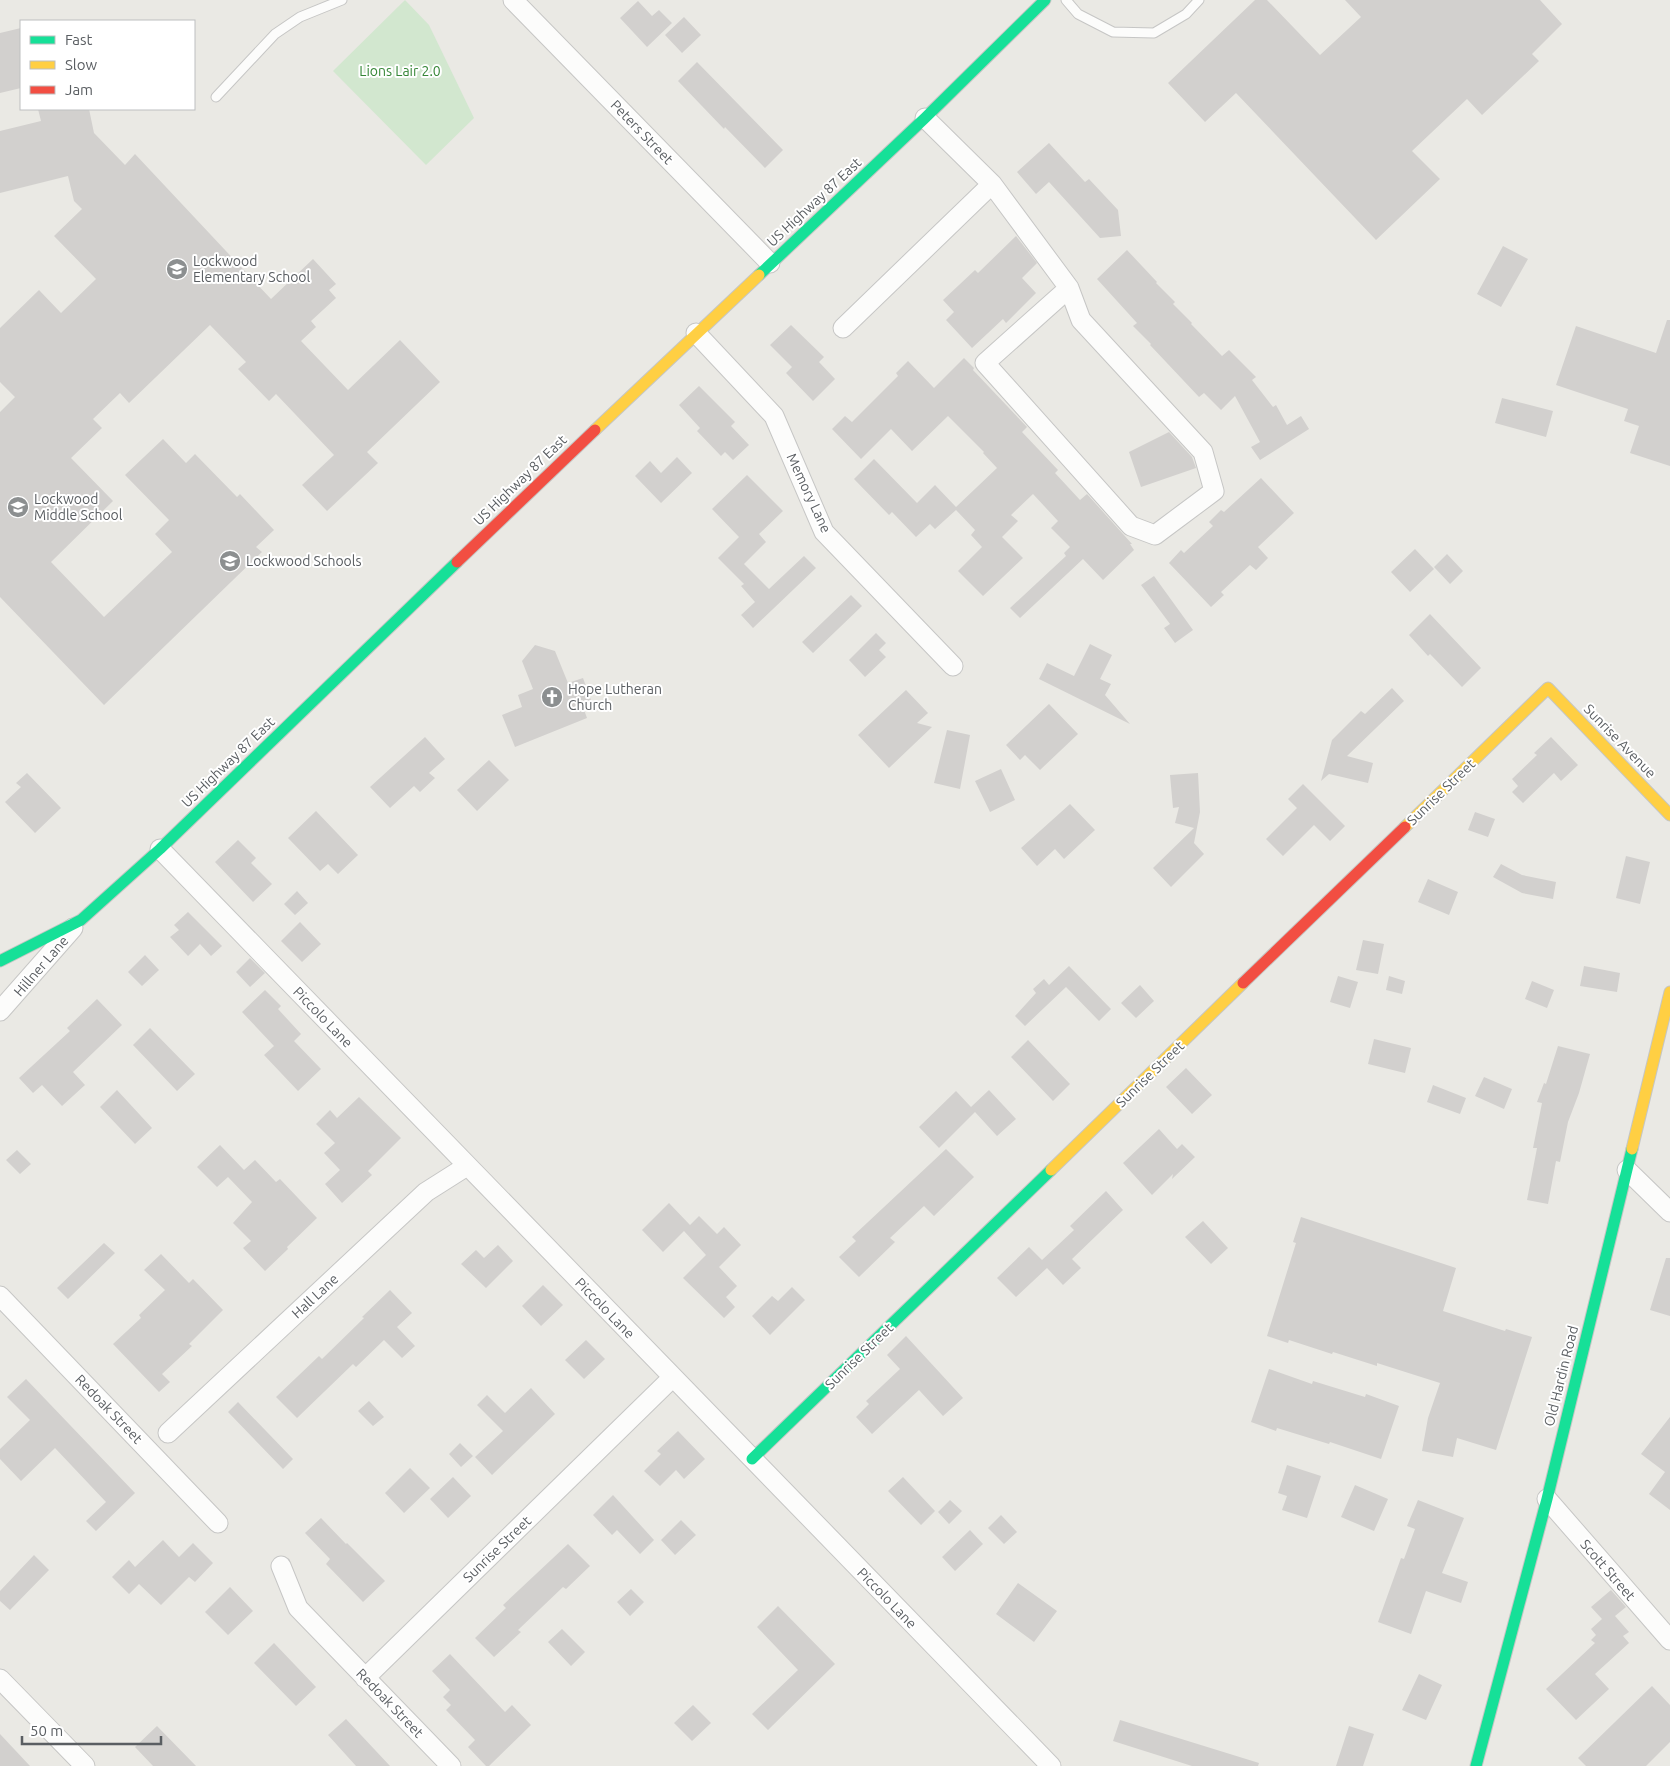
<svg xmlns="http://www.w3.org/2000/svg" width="1670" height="1766" viewBox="0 0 1670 1766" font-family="Ubuntu,sans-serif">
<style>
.green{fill:#d2e7cf}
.building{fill:#d2d0ce}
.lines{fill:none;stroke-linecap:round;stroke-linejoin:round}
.lane-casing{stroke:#c6c6c5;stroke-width:11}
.street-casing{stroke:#c6c6c5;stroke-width:21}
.fast-casing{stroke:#c5c6c4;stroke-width:13}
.slow-casing{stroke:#c5c6c4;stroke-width:13}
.jam-casing{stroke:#c5c6c4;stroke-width:13}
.lane{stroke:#fcfcfb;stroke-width:9}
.street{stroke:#fcfcfb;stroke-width:19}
.fast{stroke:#16e098;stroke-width:11}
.slow{stroke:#ffcf43;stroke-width:11}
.jam{stroke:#f24e42;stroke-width:11}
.labels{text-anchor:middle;stroke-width:4;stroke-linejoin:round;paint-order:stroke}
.park-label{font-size:14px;fill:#358636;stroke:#fff}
.street-label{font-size:14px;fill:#5a5e62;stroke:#fff}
.poi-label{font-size:14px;fill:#5a5e62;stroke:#fff;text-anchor:start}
</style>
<rect width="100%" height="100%" fill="#eae9e4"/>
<path class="green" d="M405 0 429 25 474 118 426 165 333 71Z"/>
<path class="building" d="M1255 0H1267L1320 55 1361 17 1345 0H1540L1562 24 1532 54 1539 61 1482 115 1467 99 1412 151 1440 179 1376 240 1236 93 1205 122 1168 83Z
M638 1 652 16 659 10 672 23 647 47 620 18Z
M684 17 701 35 682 53 665 35Z
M21 28V88L0 93V33Z
M697 62 783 150 765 168 725 127 724 129 678 81Z
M38 109H89L94 133 125 165 135 154 271 299 313 259 336 284 329 290 336 298 311 321 316 327 301 341 348 390 400 340 440 382 367 452 378 463 327 511 302 485 334 455 276 394 269 401 238 369 246 362 210 325 129 403 120 393 93 419 102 428 71 458 113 501 51 562 104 617 172 552 155 534 169 520 125 475 163 439 186 463 195 454 237 497 240 494 274 530 256 547 262 552 104 705 0 597V412L15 397 0 382V328L39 290 61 313 96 279 54 236 82 209 74 201 68 176 0 193V131L41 121Z
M1049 143 1085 182 1089 179 1118 210 1121 236 1100 238 1049 182 1036 194 1017 172Z
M1016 236 1037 263 1022 278 1036 293 1006 323 1003 319 972 348 946 320 954 312 943 300 975 270 978 273Z
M1503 246 1528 259 1501 307 1477 294Z
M1127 250 1157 282 1156 283 1175 302 1173 304 1192 323 1191 324 1222 356 1229 350 1256 377 1252 380 1273 407 1276 405 1287 425 1301 416 1309 429 1260 460 1251 447 1260 442 1235 396 1221 410 1204 393 1199 397 1150 345 1151 344 1133 326 1137 323 1097 279Z
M1667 320H1670V466L1630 453 1639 426 1624 421 1628 409 1556 385 1576 326 1656 353Z
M791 325 824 357 819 362 835 379 813 401 786 373 792 367 770 345Z
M964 358 974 368 973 370 1027 427 1022 432 1058 470 1055 473 1080 500 1087 494 1132 544H1130L1134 550 1103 580 1083 559 1020 618 1010 608 1066 556 1064 553 1070 547 1051 528 1058 521 1033 494 1011 515 1018 521 1002 537 1023 558 983 596 958 571 982 547 971 535 975 530 956 510 935 529 930 524 916 537 892 512 889 515 854 479 874 459 917 503 935 485 956 507 997 468 983 453 984 452 948 416 912 451 891 429 861 459 832 429 845 416 852 422 898 376 896 373 908 361 934 388Z
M699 386 735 422 731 426 749 445 733 460 725 452 721 456 697 431 700 428 679 405Z
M1502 398 1553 411 1546 437 1495 423Z
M1169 432 1192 457 1196 468 1141 487 1129 452Z
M677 457 692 473 661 503 635 476 650 461 661 473Z
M747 475 783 511 759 534 766 542 744 564 769 589 804 556 816 568 753 628 741 615 755 602 741 586 744 584 718 558 739 537 712 509Z
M1261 478 1294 513 1258 547 1268 558 1256 570 1250 565 1221 592 1224 595 1211 607 1169 563 1181 550 1184 553 1213 526 1209 522 1221 510 1224 512Z
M1415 549 1434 569 1410 592 1391 572Z
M1447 554 1463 571 1450 584 1434 567Z
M1154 576 1193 630 1175 643 1164 628 1170 624 1141 585Z
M851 595 862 606 813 653 802 642Z
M1430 614 1481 668 1462 687 1430 654 1428 656 1409 635Z
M876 633 886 643 879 650 886 657 865 677 849 660Z
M1090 644 1112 655 1100 679 1111 684 1105 695 1130 724 1039 679 1047 663 1074 676Z
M535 645 555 651 568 683 583 678 592 703 583 707 587 718 515 747 502 715 522 707 518 695 533 689 522 661Z
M1392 688 1404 701 1347 756 1373 763 1368 783 1329 774 1321 781 1332 740 1361 711 1365 714Z
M906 690 928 713 917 723 932 727 889 768 858 735Z
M1049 704 1078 734 1040 770 1025 755 1020 760 1006 745Z
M947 730 970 735 960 789 934 783Z
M425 737 445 759 429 773 435 778 420 792 414 786 390 808 370 787Z
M1551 737 1578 765 1561 781 1554 773 1523 803 1512 792 1518 786 1512 779 1537 755 1534 753Z
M489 760 509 780 477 811 457 790Z
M1001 769 1015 800 990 812 975 781Z
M27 773 61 808 35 833 5 802 21 787 16 783Z
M1198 773 1200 812 1194 843 1204 854 1171 887 1153 868 1194 828 1175 823 1179 807 1173 808 1170 775Z
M1303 784 1345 826 1330 841 1314 825 1283 856 1266 839 1297 808 1288 799Z
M1070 804 1095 830 1064 859 1055 849 1037 866 1021 848Z
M316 811 358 855 338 874 328 864 320 871 288 838Z
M1475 812 1495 819 1488 837 1468 830Z
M238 840 256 858 251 863 272 884 253 902 215 862Z
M1626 856 1650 862 1640 904 1616 898Z
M1501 864 1522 875 1556 882 1553 899 1522 893 1493 877Z
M1428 879 1458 892 1449 915 1418 902Z
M297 891 308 903 295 915 284 904Z
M188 912 222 946 211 956 200 944 188 956 170 937 179 930 174 925Z
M300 922 321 944 302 962 281 941Z
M1363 940 1384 944 1378 974 1356 970Z
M145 955 159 970 142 986 128 972Z
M250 958 265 973 250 987 236 972Z
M1069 966 1111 1009 1099 1021 1066 987 1025 1026 1015 1016 1036 993 1033 989 1044 979 1049 985Z
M1584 966 1620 973 1617 992 1580 986Z
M1338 976 1358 982 1350 1008 1330 1002Z
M1389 976 1405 981 1402 994 1386 990Z
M1532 981 1554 990 1547 1008 1525 999Z
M1140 985 1154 1001 1136 1018 1121 1003Z
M265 990 281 1006 278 1009 301 1034 294 1041 321 1069 298 1091 264 1055 274 1046 242 1012Z
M97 999 122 1025 73 1072 85 1085 62 1106 42 1085 33 1093 19 1078 70 1031 67 1028Z
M150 1028 195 1074 177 1091 133 1045Z
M1374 1039 1411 1048 1405 1073 1368 1064Z
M1028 1040 1070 1084 1053 1101 1011 1057Z
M1558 1046 1590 1054 1579 1093 1568 1122 1560 1162 1556 1161 1548 1204 1527 1200 1537 1148H1533L1542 1103 1537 1102 1544 1083 1546 1084Z
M1186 1068 1212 1095 1192 1114 1166 1087Z
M1484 1077 1512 1089 1504 1109 1475 1096Z
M1433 1085 1466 1098 1460 1114 1427 1102Z
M117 1090 152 1128 135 1144 100 1107Z
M989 1090 1016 1119 997 1136 975 1112 939 1148 919 1127 956 1091 971 1107Z
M359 1097 401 1138 368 1171 372 1175 342 1203 325 1184 340 1170 324 1153 335 1143 316 1124 330 1110 337 1118Z
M1159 1129 1177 1149 1182 1144 1195 1157 1172 1179 1173 1174 1152 1195 1123 1163Z
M220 1145 244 1170 255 1160 276 1182 280 1179 317 1218 287 1247 288 1249 265 1271 243 1248 251 1241 233 1223 252 1202 228 1177 217 1187 197 1167Z
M946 1149 974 1177 934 1216 924 1206 890 1238 895 1242 859 1277 839 1257 856 1241 852 1237Z
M17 1150 31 1164 20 1174 6 1160Z
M1106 1191 1123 1210 1072 1259 1081 1268 1063 1285 1047 1268 1016 1297 997 1278 1029 1247 1042 1260 1074 1230 1070 1226Z
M669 1203 690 1225 699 1216 717 1234 724 1227 741 1245 719 1267 737 1286 726 1297 735 1307 724 1318 683 1278 706 1255 684 1231 663 1252 642 1230Z
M1301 1217 1456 1268 1443 1311 1505 1331 1506 1329 1532 1337 1496 1450 1457 1438 1453 1457 1422 1451 1428 1418 1440 1383 1377 1363V1366L1333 1352 1332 1354 1289 1340 1288 1343 1267 1336 1296 1243 1293 1242Z
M1203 1221 1228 1248 1211 1264 1185 1237Z
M104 1243 115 1253 68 1299 57 1288Z
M498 1245 513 1261 486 1288 461 1264 476 1250 484 1258Z
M161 1254 189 1283 193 1279 223 1310 189 1344 192 1346 162 1374 170 1382 159 1392 113 1344 141 1318 139 1315 165 1290 144 1270Z
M1666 1258H1670V1316L1650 1310Z
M543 1285 563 1305 541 1326 522 1306Z
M792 1287 805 1300 770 1335 752 1316 772 1296 778 1301Z
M390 1290 412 1313 397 1327 415 1346 402 1358 384 1340 356 1367 353 1364 297 1418 276 1397 319 1356 322 1359 364 1318 362 1317Z
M906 1336 963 1398 943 1416 919 1390 872 1434 856 1417 869 1404 866 1401 900 1369 887 1355Z
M586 1340 605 1359 584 1379 565 1360Z
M1269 1369 1312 1384 1313 1381 1365 1397 1366 1394 1399 1406 1381 1459 1330 1442 1329 1444 1277 1428 1276 1431 1251 1422Z
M26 1379 135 1493 96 1531 86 1521 106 1502 55 1448 21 1481 0 1459V1449L30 1420 7 1397Z
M531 1388 555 1414 492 1475 475 1457 503 1431 477 1405 487 1395 505 1413Z
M369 1401 384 1417 373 1426 358 1411Z
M238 1402 293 1459 283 1469 228 1412Z
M1670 1417V1510L1649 1494 1665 1472 1641 1454Z
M678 1431 705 1459 684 1479 676 1470 660 1486 644 1471 661 1454 657 1451Z
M460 1443 473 1456 461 1467 449 1454Z
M1287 1465 1321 1476 1307 1518 1282 1510 1287 1496 1278 1493Z
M410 1468 430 1488 404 1513 385 1493Z
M453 1477 471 1496 448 1518 430 1499Z
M903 1477 935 1511 921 1525 888 1491Z
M1355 1485 1388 1499 1374 1531 1341 1517Z
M613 1495 654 1540 640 1554 617 1530 612 1535 593 1515Z
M950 1500 962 1511 949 1524 938 1512Z
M1418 1500 1464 1518 1442 1573 1468 1582 1461 1603 1426 1591 1411 1634 1378 1622 1401 1558 1404 1559 1415 1529 1407 1526Z
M1001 1515 1017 1532 1004 1544 988 1528Z
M321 1518 346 1544 347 1543 385 1581 363 1602 326 1564 330 1559 305 1533Z
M681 1520 696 1535 675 1555 661 1540Z
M970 1530 983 1544 955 1571 942 1557Z
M163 1540 179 1557 193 1543 213 1563 195 1582 189 1577 161 1605 139 1584 129 1594 112 1577 129 1560 135 1567Z
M568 1544 590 1566 566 1589 563 1587 518 1630 521 1632 494 1657 475 1638 506 1608 503 1605Z
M34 1555 49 1570 10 1610 0 1601V1591Z
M1018 1583 1057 1611 1034 1642 996 1614Z
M230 1587 253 1611 228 1635 205 1612Z
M631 1589 644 1602 630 1616 617 1602Z
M1611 1590 1626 1607 1615 1616 1629 1632 1623 1636 1629 1643 1595 1674 1609 1689 1576 1720 1546 1689 1595 1643 1591 1640 1596 1635 1591 1629 1602 1619 1591 1607Z
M778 1606 835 1664 768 1730 752 1714 798 1670 757 1627Z
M562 1629 585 1652 571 1666 548 1642Z
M274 1643 316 1687 296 1706 254 1663Z
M450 1654 505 1712 512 1705 531 1725 489 1766H486L468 1747 475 1740 446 1710 451 1705 443 1697 450 1690 432 1671Z
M1419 1674 1442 1685 1426 1720 1402 1710Z
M1652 1686 1670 1705V1742L1646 1766H1586L1578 1758Z
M693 1705 711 1723 692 1741 674 1723Z
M346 1719 390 1766H356L328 1735Z
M1120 1720 1259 1763 1258 1766H1192L1113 1741Z
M157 1726 196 1766H153L135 1747Z
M1349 1726 1374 1734 1363 1766H1336Z
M0 1734 30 1766H0Z"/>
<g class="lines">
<g class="lane-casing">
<path id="lane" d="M1066 0 1078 14 1113 32 1154 33 1186 14 1199 0
M216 97 275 34 300 17 342 0"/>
</g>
<g class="street-casing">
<path id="street" d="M513 0 770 263
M925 118 992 184 1069 288 1081 320 1203 452 1214 491 1155 535 1131 526 985 363 1069 288
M843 328 992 184
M696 333 774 416 824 532 953 666
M160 849 1051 1766
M0 1011 73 928
M1627 1170 1670 1212
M0 1296 218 1523
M168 1433 426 1192 467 1166
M1547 1499 1670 1640
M281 1566 298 1608 451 1766
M365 1678 673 1377
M0 1679 85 1766"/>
</g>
<g class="fast-casing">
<path id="fast" d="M759 275 925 118 1045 0
M0 961 81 920 160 849 457 562
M752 1459 1051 1170
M1476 1766 1547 1499 1632 1149"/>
</g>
<g class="slow-casing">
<path id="slow" d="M595 430 759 275
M1405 827 1548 688 1670 815
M1632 1149 1670 992
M1051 1170 1243 983"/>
</g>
<g class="jam-casing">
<path id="jam" d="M457 562 595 430
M1243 983 1405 827"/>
</g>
<use href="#lane" class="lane"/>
<use href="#street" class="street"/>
<use href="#fast" class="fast"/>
<use href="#slow" class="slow"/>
<use href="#jam" class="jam"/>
</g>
<defs>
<g id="school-disc" transform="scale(1.125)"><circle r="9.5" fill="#8c8f90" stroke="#fff"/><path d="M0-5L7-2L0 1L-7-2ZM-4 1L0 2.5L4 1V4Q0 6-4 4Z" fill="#fff"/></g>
<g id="church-disc" transform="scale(1.125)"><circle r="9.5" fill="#8c8f90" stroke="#fff"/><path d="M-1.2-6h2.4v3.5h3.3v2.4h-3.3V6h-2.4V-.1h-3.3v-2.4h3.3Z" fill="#fff"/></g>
</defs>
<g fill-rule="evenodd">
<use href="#school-disc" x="177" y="269"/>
<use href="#school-disc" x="18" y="507"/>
<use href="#school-disc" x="230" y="561"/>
<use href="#church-disc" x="552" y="697"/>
</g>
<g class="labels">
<g class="park-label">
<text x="400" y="76">Lions Lair 2.0</text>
</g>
<g class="street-label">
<text transform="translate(642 132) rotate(46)" y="5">Peters Street</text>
<text transform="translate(814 202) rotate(-43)" y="5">US Highway 87 East</text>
<text transform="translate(520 480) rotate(-44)" y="5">US Highway 87 East</text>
<text transform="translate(809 493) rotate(65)" y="5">Memory Lane</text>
<text transform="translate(1620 741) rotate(46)" y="5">Sunrise Avenue</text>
<text transform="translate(228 762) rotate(-44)" y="5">US Highway 87 East</text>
<text transform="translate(1441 792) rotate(-44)" y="5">Sunrise Street</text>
<text transform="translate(41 966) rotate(-49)" y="5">Hillner Lane</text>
<text transform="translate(323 1017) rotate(46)" y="5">Piccolo Lane</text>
<text transform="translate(1150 1074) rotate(-44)" y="5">Sunrise Street</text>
<text transform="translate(315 1296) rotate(-43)" y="5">Hall Lane</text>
<text transform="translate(605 1308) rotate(46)" y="5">Piccolo Lane</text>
<text transform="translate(859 1356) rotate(-44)" y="5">Sunrise Street</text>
<text transform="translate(1561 1376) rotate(-76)" y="5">Old Hardin Road</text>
<text transform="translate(109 1409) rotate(46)" y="5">Redoak Street</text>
<text transform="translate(497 1549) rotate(-44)" y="5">Sunrise Street</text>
<text transform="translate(1608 1570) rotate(49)" y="5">Scott Street</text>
<text transform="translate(887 1598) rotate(46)" y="5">Piccolo Lane</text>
<text transform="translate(390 1703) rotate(46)" y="5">Redoak Street</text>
</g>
<g class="poi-label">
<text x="193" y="266">Lockwood<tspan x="193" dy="16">Elementary School</tspan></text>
<text x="34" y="504">Lockwood<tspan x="34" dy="16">Middle School</tspan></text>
<text x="246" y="566">Lockwood Schools</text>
<text x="568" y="694">Hope Lutheran<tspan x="568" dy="16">Church</tspan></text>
</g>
</g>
<rect x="20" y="20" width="175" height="90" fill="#ffffff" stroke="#bdbfc0"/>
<rect x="30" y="36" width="25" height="8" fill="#16e098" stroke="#bdbfc0"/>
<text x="65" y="45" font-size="15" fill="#5a5e62">Fast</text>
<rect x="30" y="61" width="25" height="8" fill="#ffcf43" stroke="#bdbfc0"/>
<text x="65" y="70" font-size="15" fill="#5a5e62">Slow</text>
<rect x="30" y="86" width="25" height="8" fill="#f24e42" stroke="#bdbfc0"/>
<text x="65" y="95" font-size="15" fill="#5a5e62">Jam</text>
<path d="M22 1736v8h139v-8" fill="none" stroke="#5a5e62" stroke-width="2.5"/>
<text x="30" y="1736" font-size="15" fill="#5a5e62" stroke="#ffffff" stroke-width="4" paint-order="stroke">50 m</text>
</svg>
